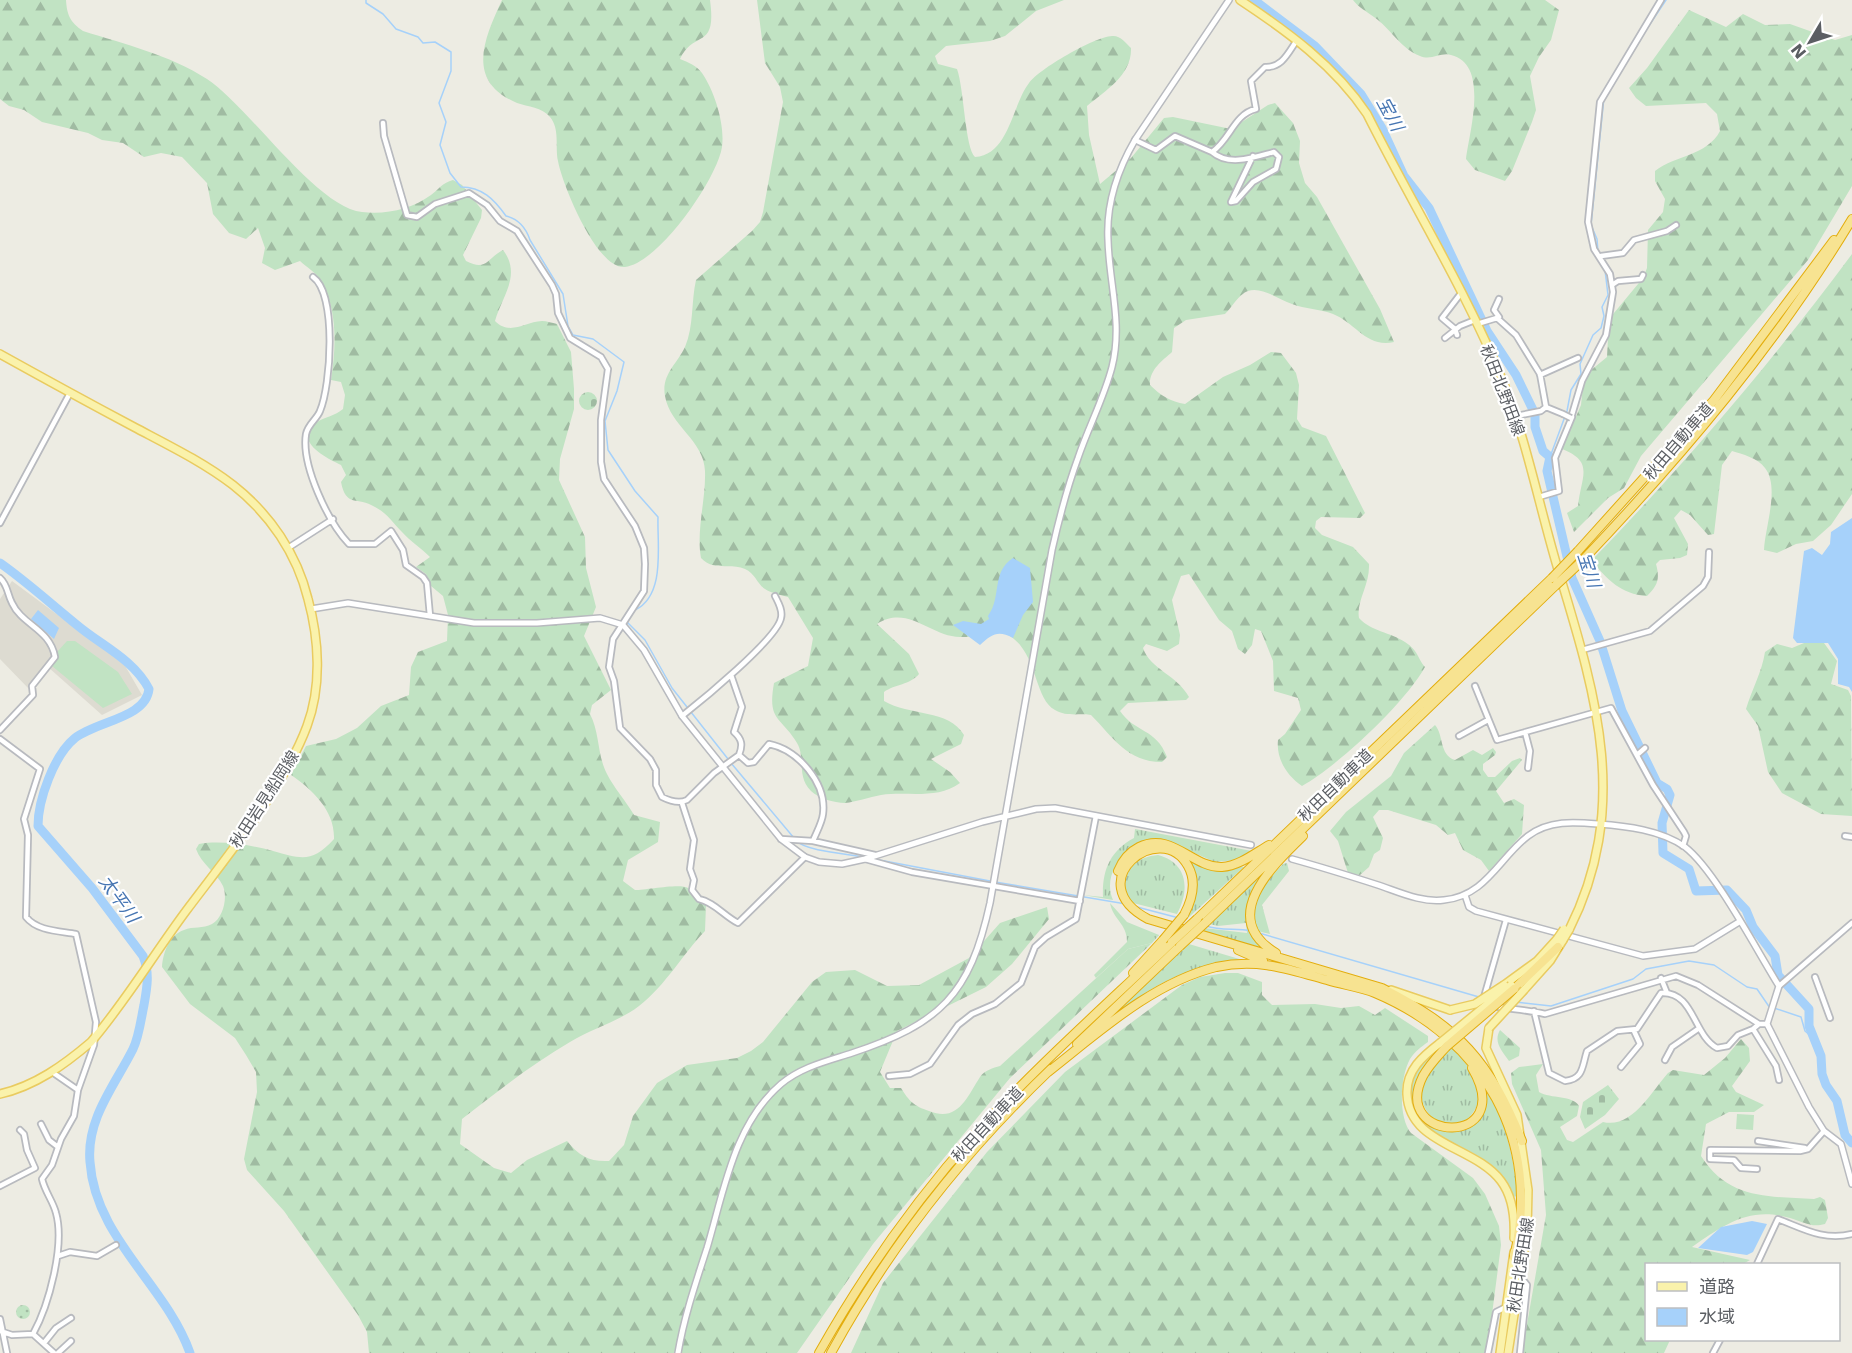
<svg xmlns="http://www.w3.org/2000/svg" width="1852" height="1353" viewBox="0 0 1852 1353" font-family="'DejaVu Sans','Noto Sans JP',sans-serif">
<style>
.education{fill:#dddbd1}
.grass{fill:url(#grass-tufts)}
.forest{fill:url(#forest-firs)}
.cemetery{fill:url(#cemetery-stones)}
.park{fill:url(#park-dots)}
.garden{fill:#c1e3c3}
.water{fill:#a6d1fa}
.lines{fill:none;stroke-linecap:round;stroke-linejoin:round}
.stream{stroke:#a6d1fa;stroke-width:1.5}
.river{stroke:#a6d1fa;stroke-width:9}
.minor-casing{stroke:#b8babf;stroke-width:8}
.tertiary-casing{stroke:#b8babf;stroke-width:8}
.primary-casing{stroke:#e9cb60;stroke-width:10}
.motorway-casing{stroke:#e3ad0d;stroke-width:10}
.minor{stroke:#fff;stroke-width:4.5}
.tertiary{stroke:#fff;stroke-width:5}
.primary{stroke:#faf2ab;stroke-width:7}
.motorway{stroke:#f7e391;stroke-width:8}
.minor-bridge-casing{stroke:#b8babf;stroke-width:8;stroke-linecap:butt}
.primary-bridge-casing{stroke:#e9cb60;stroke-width:10;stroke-linecap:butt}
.motorway-bridge-casing{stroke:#e3ad0d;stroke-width:10;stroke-linecap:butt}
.minor-bridge{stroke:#fff;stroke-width:4.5}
.primary-bridge{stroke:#faf2ab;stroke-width:7}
.motorway-bridge{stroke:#f7e391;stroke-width:8}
.labels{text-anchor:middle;stroke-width:4.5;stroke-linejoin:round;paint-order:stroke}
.street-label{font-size:16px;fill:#5b5e63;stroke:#fff}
.water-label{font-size:18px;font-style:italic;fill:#4776b3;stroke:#fff}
</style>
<defs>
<pattern id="grass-tufts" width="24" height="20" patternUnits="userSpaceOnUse" patternTransform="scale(1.5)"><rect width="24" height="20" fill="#c1e3c3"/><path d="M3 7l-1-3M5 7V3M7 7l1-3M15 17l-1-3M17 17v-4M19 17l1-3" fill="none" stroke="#a0bba2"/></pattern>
<pattern id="forest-firs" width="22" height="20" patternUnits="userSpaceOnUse" patternTransform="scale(1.5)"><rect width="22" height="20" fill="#c1e3c3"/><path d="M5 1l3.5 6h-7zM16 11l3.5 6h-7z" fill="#a0bba2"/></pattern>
<pattern id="cemetery-stones" width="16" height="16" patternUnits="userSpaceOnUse" patternTransform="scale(1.5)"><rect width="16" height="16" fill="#c1e3c3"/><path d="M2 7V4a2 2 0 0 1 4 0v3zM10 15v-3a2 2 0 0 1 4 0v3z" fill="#a0bba2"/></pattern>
<pattern id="park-dots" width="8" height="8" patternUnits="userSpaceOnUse" patternTransform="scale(1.5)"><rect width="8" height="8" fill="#c1e3c3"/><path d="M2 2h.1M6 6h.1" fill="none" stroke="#a0bba2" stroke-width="1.8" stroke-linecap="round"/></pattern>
</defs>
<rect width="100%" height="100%" fill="#edece3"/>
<path class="education" d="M12 581 124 664 142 695 102 715 48 667 29 689 0 659V599Z"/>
<path class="grass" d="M1135 829 1252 851 1236 860 1215 862 1178 846 1129 850C1114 862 1105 882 1113 900L1083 895 1103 897C1102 870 1110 851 1134 838Z
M1180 853 1203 865 1244 867 1188 918 1195 891Z
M1158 855C1188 863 1190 890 1177 914L1129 902C1118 877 1132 857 1158 855Z
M1273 861C1263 876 1249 903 1248 922 1248 932 1257 943 1263 951L1200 932 1204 928 1247 933 1246 923 1218 926 1209 924Z
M1287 863 1289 871 1262 905 1270 934 1257 931C1248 901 1264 884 1283 864Z
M1110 903 1127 922 1159 935 1152 943 1128 949 1096 978 1094 975 1127 942C1127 923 1113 920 1110 903Z
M1189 944 1246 961C1209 963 1179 972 1147 992 1137 998 1122 1013 1113 1014Z
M1441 1044 1443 1046 1417 1088 1422 1118C1449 1139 1467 1135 1486 1106L1482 1081C1505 1117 1513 1153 1518 1196L1512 1197C1504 1179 1491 1163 1473 1153 1460 1146 1444 1142 1431 1133 1415 1121 1403 1095 1413 1075 1419 1063 1431 1054 1441 1044Z
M1450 1046C1475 1072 1495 1093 1464 1123L1440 1125C1405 1098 1427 1073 1450 1046Z"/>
<path class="forest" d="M0 0H66C67 15 70 22 83 31 124 44 170 55 207 79 248 106 317 208 362 212 386 215 412 209 431 195 440 188 442 183 453 180L462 185 482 210 481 218 463 255 466 261C487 272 487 258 503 250 522 275 502 296 495 321 510 336 524 322 542 321 547 321 552 323 557 324L571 352 574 389V409L560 459 559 480 585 537 586 568 596 607 584 636 611 690 592 705 590 714C600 733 597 755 607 774 614 788 626 801 634 815L660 822 658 842 628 860 623 881 635 890C646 890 681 883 688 888 694 893 698 900 706 905L705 931C682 955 666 985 639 1006 618 1022 593 1028 570 1042 532 1064 497 1092 462 1119L460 1144 494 1168 511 1173 527 1160 567 1141C579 1156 590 1162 609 1161L624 1145 633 1116 657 1083 687 1065 737 1058 751 1051 763 1042 812 982 826 972 855 970 887 986 919 985 969 958 1000 923 1047 907 1049 919 1012 964 986 987 897 1031 880 1072 890 1088H901C909 1101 914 1106 929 1111 958 1123 967 1097 980 1077 985 1070 993 1068 1000 1066L1128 949 1152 943 1010 1078 873 1244 797 1353H369L367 1332 358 1315 284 1211 247 1170 244 1159 257 1092 256 1072 246 1055 235 1038 190 1004 162 967C163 953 169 935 184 930 193 926 203 929 212 924 223 918 228 898 223 886 217 873 201 864 196 849L199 844C221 840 251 845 273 851 302 859 312 863 334 839 335 811 313 790 291 775L306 746 336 739 357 728 381 706 409 695 411 667 418 652 447 641 448 615 443 596 431 586 426 574 416 567 430 557C421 548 410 541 402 532 392 522 388 514 375 507 357 496 346 508 341 482L346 475 341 465C327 458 291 441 317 422 325 417 335 416 343 409L345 395 341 382 331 380C336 348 338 310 321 281 317 273 306 267 300 261L275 270 262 263 265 248 258 228 246 239 229 233 213 214 207 183 182 157 161 153 144 157 123 143 102 140 88 133 42 122 24 110 9 106 0 99Z
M502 0H710C717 51 694 29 680 59 688 62 697 66 702 73 715 92 725 125 722 147 717 179 659 263 625 267 597 270 562 184 558 161 555 146 560 129 550 117 542 107 528 107 517 103 465 81 484 39 502 0Z
M757 0H1064L1036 11 1005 36 990 41 946 46 935 56 938 64 957 69C964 88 965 148 975 157 1009 155 1012 105 1029 83 1039 69 1094 37 1112 36 1120 35 1126 43 1131 48 1132 75 1106 90 1087 106L1089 135 1100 184 1131 158 1164 118 1173 117 1231 129 1268 105 1275 103 1293 123 1300 141 1299 163 1305 183 1317 197 1380 309 1394 342C1366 348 1356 323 1333 314 1320 309 1305 309 1292 304 1279 300 1262 286 1248 291 1239 294 1232 307 1225 314L1186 320 1174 328 1172 352C1162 361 1149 370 1150 385 1160 395 1171 402 1185 404L1223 377 1250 365 1271 352 1281 353 1296 373 1299 385 1297 419 1302 427 1326 436 1365 513 1360 518 1321 517 1316 521 1315 528 1322 535 1353 547 1369 564C1370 585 1356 601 1359 618 1372 632 1390 632 1405 642 1419 651 1417 658 1425 667 1405 703 1338 766 1302 786 1286 775 1276 758 1278 740L1285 734 1301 710 1298 698 1274 691 1273 661 1261 631 1255 629 1252 645 1245 654 1238 649 1232 631 1219 620 1189 574 1181 576 1172 600 1180 635 1179 644 1167 651 1146 644 1143 648C1150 669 1177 675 1189 697L1186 700 1128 703 1120 711C1135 733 1156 728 1167 757L1162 762C1127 762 1113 737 1091 715 1079 713 1066 717 1055 710 1033 698 1038 649 1006 634 991 627 976 638 960 637 931 637 908 604 877 624L909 654 919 674C910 685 895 684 884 692V701C909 716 949 709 964 735L961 744 931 759 950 772 960 783C937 800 908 791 881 795 869 797 856 802 845 803 834 803 818 798 811 791 796 776 806 758 797 743 781 716 767 722 774 683L808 666 813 638 788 597C781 595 771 593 765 589 757 584 755 573 745 569 730 562 714 572 701 558 696 530 706 500 705 471 704 440 670 426 665 396 661 375 677 364 685 347 694 326 691 302 696 280L752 231 760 222 763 212 783 102 780 87 765 63Z
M1353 0H1545L1559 10 1551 40 1539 57 1530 76 1536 110 1532 122 1512 171 1505 181 1475 170 1466 159C1469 133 1490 64 1451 55 1441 52 1431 61 1420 56 1401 49 1390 28 1374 17 1366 11 1359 8 1353 0Z
M1689 10 1726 27 1743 14 1765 25 1790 24 1835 40 1852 35V186L1808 260 1641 456 1624 488 1608 498 1574 532 1567 513 1578 506C1581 476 1595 462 1562 449L1581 405 1584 376 1607 357 1609 319 1643 278 1647 268 1648 230 1663 212 1665 199 1655 181V171C1675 155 1707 156 1720 131L1717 114 1706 103 1646 106 1636 98 1629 88 1647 68Z
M1852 254V494L1831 525 1813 541 1796 544 1777 553 1764 550C1765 527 1780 487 1765 468 1758 458 1742 454 1732 451L1722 465 1714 534 1708 535 1690 515 1681 510 1674 518 1688 544 1687 555 1680 558 1660 560 1656 564C1660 579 1658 585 1647 596 1620 594 1609 580 1591 561 1684 465 1772 362 1852 254Z
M1804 643H1824L1837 661 1831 684 1848 690 1851 696 1852 816 1821 814 1782 793 1768 772 1758 726 1746 709C1752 689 1762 672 1765 652L1777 644 1792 648Z
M1435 725C1444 735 1439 755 1455 760L1473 750 1482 755 1493 748 1496 752 1495 755 1483 764V770L1488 777H1495L1512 761 1520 758 1522 760 1496 791 1504 803 1514 799 1524 805 1522 834 1489 871 1481 860 1463 850 1455 833 1448 835 1436 825 1388 810H1379L1373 817 1383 838 1380 850 1374 854 1369 867 1360 875 1348 873 1338 841 1330 831 1346 812 1391 776 1404 753Z
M1225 973H1238L1262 982V995L1272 1005 1315 1004 1341 1008 1359 1006 1375 1015 1385 1008 1428 1036V1042C1421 1047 1415 1051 1410 1059 1400 1077 1398 1117 1411 1133L1473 1178 1485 1194 1499 1226 1501 1245 1487 1353H851L883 1283 987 1152 1065 1072 1182 985 1200 977Z
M1500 1030 1520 1048 1519 1056 1509 1061C1502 1051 1493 1042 1500 1030Z
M1741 1039 1749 1048 1750 1061 1732 1086 1736 1092 1764 1105 1754 1112H1729L1706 1124 1701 1156C1729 1200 1768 1196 1814 1199L1820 1197 1825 1200 1828 1218 1825 1224C1811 1228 1804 1222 1790 1218 1749 1206 1724 1225 1692 1247L1750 1260 1743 1264H1646V1340H1670L1664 1353H1522L1546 1215 1541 1150 1512 1084 1511 1073 1519 1067 1543 1064 1536 1075 1539 1092C1551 1099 1573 1095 1579 1106L1577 1116 1560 1127 1567 1140 1573 1142 1603 1122C1632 1129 1651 1092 1668 1073L1673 1070 1704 1075 1725 1058Z"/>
<path class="cemetery" d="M579 401a9 9 0 1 1 18 0a9 9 0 1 1-18 0Z
M1608 1085 1619 1099 1605 1115 1585 1129 1580 1117 1583 1102Z"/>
<path class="park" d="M16 1312a7 7 0 1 1 14 0a7 7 0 1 1-14 0Z"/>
<path class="garden" d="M67 641H75L118 672 132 694 103 708 52 666 57 652Z
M1737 1114 1754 1115 1753 1130 1736 1129Z"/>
<path class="water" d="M1852 518V692L1849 687 1838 684V659L1828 643H1797L1793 638 1804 551 1812 548 1822 555 1830 544 1831 532Z
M1013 558 1030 568 1033 602 1023 615 1013 638C998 630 992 634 980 645L953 625 963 621 981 624 989 619 988 616C1002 597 991 572 1013 558Z
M38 610 59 628 54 639 31 619Z
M1752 1221 1767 1224 1753 1252 1747 1255 1698 1248 1721 1227Z"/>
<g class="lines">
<path class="stream" d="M366 0V3L383 14 396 29 418 37 423 43 435 42 451 52V71L439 103 446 122 440 145 450 173 461 187C482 187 494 199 506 216 518 219 526 228 530 240L563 294 568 326 573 335 593 339 624 362 617 391 605 421 608 450 635 491 658 517C657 545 666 595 635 610
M1638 42 1666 0
M1598 252 1597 239 1591 225 1604 97
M1550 457 1567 411 1571 390 1581 374 1580 364 1593 335 1601 328 1604 316 1602 307 1608 295 1605 270
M628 618 627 622 645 640 672 688 728 759
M731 763 794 838
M797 841C805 851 849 854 864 857
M874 859 990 881
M995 882 1126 904
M1137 907 1179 918
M1206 926C1221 931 1236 928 1251 931
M1259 933 1479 997
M1516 1002 1551 1006 1633 979 1646 969 1689 961 1714 965 1747 987 1757 989 1770 1008
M1774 1008 1801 1017 1805 1031 1813 1038"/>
<path class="river" d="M1254 0 1315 46 1361 94 1382 128 1404 176 1429 208 1487 331 1516 375 1535 414V427L1543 451 1550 457 1547 471 1572 578 1600 641 1622 711 1657 783 1667 789 1670 795 1662 823 1663 853 1689 869 1696 891 1727 890 1746 910 1753 927 1775 956 1778 975 1809 1009V1026L1821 1056 1822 1074 1826 1085 1837 1101 1845 1135 1852 1143
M0 563C27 582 51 604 77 625 102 646 133 659 149 689 146 718 97 721 75 738 54 755 38 800 38 826L92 888 143 956C150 973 147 988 144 1005 141 1019 139 1037 133 1049 115 1085 86 1119 90 1162 95 1238 166 1285 190 1353"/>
<g class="minor-casing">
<path id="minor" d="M383 123 384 136 407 215 417 217 435 204 469 193 487 205 500 221 517 231 552 285 556 294 558 313 570 338 601 357 608 369 601 420V462L604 479 635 526 644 548 645 564 644 591 613 639 609 667 614 681 620 728 650 759 656 770V785L662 797C670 801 679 804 687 800L714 773 739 755
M1135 140 1156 150 1175 136 1212 152C1230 140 1234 114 1256 109L1251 81 1265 67C1282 68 1288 53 1297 40
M1212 152C1229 167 1255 157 1274 152L1279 157 1276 169 1253 182 1236 201 1231 202 1253 156
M1601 256 1623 253 1634 240 1667 231 1676 225
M313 277C337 294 331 385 320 411 317 419 308 424 306 434 301 465 328 522 349 544H375L391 531 403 550 406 565 423 577 427 583 430 616
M1612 285 1618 281 1641 279 1643 275
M1499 317 1494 310 1499 299
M1477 324 1497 318 1516 335 1540 374 1546 407 1563 414
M1457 335 1455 329 1442 318 1462 292
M1445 338 1460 326 1475 320
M1540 375 1578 358
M1516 416 1541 411 1546 407
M1571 418 1582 381 1606 335 1613 292 1610 274 1594 249 1588 222 1600 102 1661 0
M1539 497 1559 491 1555 458 1572 417
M0 523 70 393
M288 548 333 519
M0 578C8 585 7 594 12 603 22 625 50 629 55 657L32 686 33 695 0 730
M1582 650 1650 631 1703 586 1708 577 1709 552
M731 675 742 707 734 732C742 739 743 745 739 755L748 763 754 762 769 744C798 750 827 783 823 814 822 823 816 833 813 841
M1475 686 1497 740 1611 708 1653 785 1684 832 1686 836 1683 846
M682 716C701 701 777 639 781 618 783 610 778 602 775 596
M1525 732 1530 751 1528 768
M1459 736 1488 720
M0 739 40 769 24 819 28 835 26 917C37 931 59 931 76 934L96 1022 94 1045 78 1090 74 1116 61 1139 52 1165 42 1179C45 1192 53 1201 56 1213 65 1245 49 1305 33 1334
M1637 755 1645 748
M682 803 694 840 690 869 694 880 692 890 699 899C714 902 724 916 738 923L805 857
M1845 836 1852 837
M781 839 813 841 875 855
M865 859 912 872 1080 901
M1506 920 1482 1004C1503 1009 1524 1009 1545 1014L1676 976 1698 985 1759 1024
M1815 977 1830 1018
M1661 978 1667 993
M1779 986 1852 923
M1534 1011 1549 1073 1565 1081C1584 1079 1582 1066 1587 1051L1617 1031 1637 1029 1661 993C1694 991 1693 1035 1717 1048L1728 1046 1738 1035 1753 1029 1759 1024H1767
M1753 1029 1776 1066 1779 1080
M1665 1060 1672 1047 1698 1029
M1621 1067 1640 1044 1634 1031
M52 1072 78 1090
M889 1076 910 1074 930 1064 958 1025 972 1014 995 1004 1021 983 1035 947 1046 937 1076 919 1096 816
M41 1124 49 1140 58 1147
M1758 1141 1805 1148
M1757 1169 1741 1168 1734 1160 1710 1159V1150L1800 1151 1808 1149 1824 1131
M0 1186 35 1168 27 1150 24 1134 20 1130
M58 1256 70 1252 97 1256 116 1245
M1757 1264 1778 1219C1804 1229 1824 1241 1852 1234
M0 1319 7 1353
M0 1331 12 1335 33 1334 54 1353
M44 1343 56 1328 71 1318
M58 1353 71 1341
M1488 1353 1496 1312 1506 1307
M1520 1353 1527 1285 1520 1276
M1713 1353 1720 1340"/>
</g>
<g class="tertiary-casing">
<path id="tertiary" d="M311 609 348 603 474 623H537L600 618 623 625 644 650 682 716 781 839 805 857 819 862 842 864 865 859 982 822 1036 809 1055 808 1251 845
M1292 859C1321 867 1350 876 1378 885 1399 892 1422 903 1444 900 1486 896 1499 858 1528 836 1549 820 1574 822 1598 824 1626 826 1661 830 1685 847 1715 870 1757 951 1779 986L1767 1024 1809 1107 1824 1131 1841 1144 1852 1184
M1465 895 1469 907 1476 911 1643 956 1695 949 1739 922
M678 1353C684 1317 696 1282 707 1248 724 1191 734 1124 781 1084 801 1067 827 1061 852 1053 940 1024 970 995 990 903L1052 550C1059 519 1067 488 1078 458 1088 428 1104 398 1112 367 1123 323 1109 283 1108 240 1106 203 1117 171 1135 140L1229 0"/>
</g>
<g class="primary-casing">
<path id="primary" d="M1240 0C1287 31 1335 66 1367 114 1412 204 1466 290 1504 384 1527 443 1539 505 1557 566 1595 692 1632 805 1569 930
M0 354C45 379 89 403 134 427 168 445 203 462 233 485 270 514 297 554 308 599 319 639 322 686 307 726 285 786 225 859 186 911 154 954 126 1001 91 1042 64 1065 35 1086 0 1094
M1504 985 1537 961 1557 939
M1391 990 1450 1010
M1524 990 1550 961 1563 940
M1489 1028 1486 1048 1517 1115 1528 1190 1527 1232 1508 1353
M1440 1043C1423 1056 1406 1070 1407 1094 1409 1145 1475 1146 1501 1181 1513 1197 1515 1219 1514 1238
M1500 1353 1514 1252"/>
</g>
<g class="motorway-casing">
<path id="motorway" d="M1578 551 1714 400 1834 240
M1582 561C1682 456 1777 344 1852 219
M1118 871C1122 861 1129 852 1139 847 1172 831 1192 868 1222 867 1239 866 1255 853 1269 845
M1184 915C1192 900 1197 882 1188 866 1161 817 1078 882 1148 919L1382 988C1460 1028 1489 1060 1522 1141
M1197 919 1552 578
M1206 922 1555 586
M1238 950 1263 961
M1276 953C1218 918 1271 867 1303 836
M1133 973 1163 940
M1514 989 1558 947
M1077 1044 1180 946
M1446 1047C1438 1056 1429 1065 1423 1076 1389 1144 1519 1148 1472 1068
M1048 1072C1099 1032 1152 983 1216 967 1258 958 1288 969 1327 980 1343 985 1360 987 1375 993 1484 1039 1542 1140 1514 1257
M819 1353C863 1275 915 1201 975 1134 1037 1066 1106 1005 1172 942
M831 1353C889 1247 963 1153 1051 1069"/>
</g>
<use href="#minor" class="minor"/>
<use href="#tertiary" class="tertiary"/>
<use href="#primary" class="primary"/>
<use href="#motorway" class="motorway"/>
<g class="minor-bridge-casing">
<path id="minor-bridge" d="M1563 414 1571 418"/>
</g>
<g class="primary-bridge-casing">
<path id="primary-bridge" d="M1557 939 1564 929
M1563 940 1569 930
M1450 1010 1475 1004 1504 985
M1489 1028 1524 990
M1440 1043 1511 985"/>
</g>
<g class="motorway-bridge-casing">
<path id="motorway-bridge" d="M1552 578 1578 551
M1555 586 1582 561
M1163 940 1184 915
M1172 942 1197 919
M1180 946 1206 922
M1446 1047 1514 989"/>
</g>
<use href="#minor-bridge" class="minor-bridge"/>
<use href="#primary-bridge" class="primary-bridge"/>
<use href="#motorway-bridge" class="motorway-bridge"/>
</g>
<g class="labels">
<g class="street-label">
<text transform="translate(1503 390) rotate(69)" y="6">秋田北野田線</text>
<text transform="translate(1678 441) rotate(-49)" y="6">秋田自動車道</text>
<text transform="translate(1335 785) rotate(-44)" y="6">秋田自動車道</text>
<text transform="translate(264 799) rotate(-57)" y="6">秋田岩見船岡線</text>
<text transform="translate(987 1124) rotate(-47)" y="6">秋田自動車道</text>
<text transform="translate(1520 1265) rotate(-81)" y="6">秋田北野田線</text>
</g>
<g class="water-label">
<text transform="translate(1390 114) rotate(62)" y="6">宝川</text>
<text transform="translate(1589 570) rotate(72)" y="6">宝川</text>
<text transform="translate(119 899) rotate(54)" y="6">太平川</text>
</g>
</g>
<rect x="1645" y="1263" width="195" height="78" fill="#ffffff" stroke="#bdbfc1" stroke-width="1.5"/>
<rect x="1657" y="1282" width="30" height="9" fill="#faf2ab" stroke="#bdbfc1" stroke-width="1.5"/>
<text x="1699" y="1293" font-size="18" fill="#5b5e63">道路</text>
<rect x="1657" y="1308" width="30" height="18" fill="#a6d1fa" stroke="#bdbfc1" stroke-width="1.5"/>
<text x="1699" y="1323" font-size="18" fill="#5b5e63">水域</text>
<g transform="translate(1810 42) rotate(231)" stroke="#ffffff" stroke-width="4.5" paint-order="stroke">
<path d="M0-4.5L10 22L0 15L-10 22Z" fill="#5b5e63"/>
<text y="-9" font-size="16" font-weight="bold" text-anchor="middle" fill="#5b5e63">N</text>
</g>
</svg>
